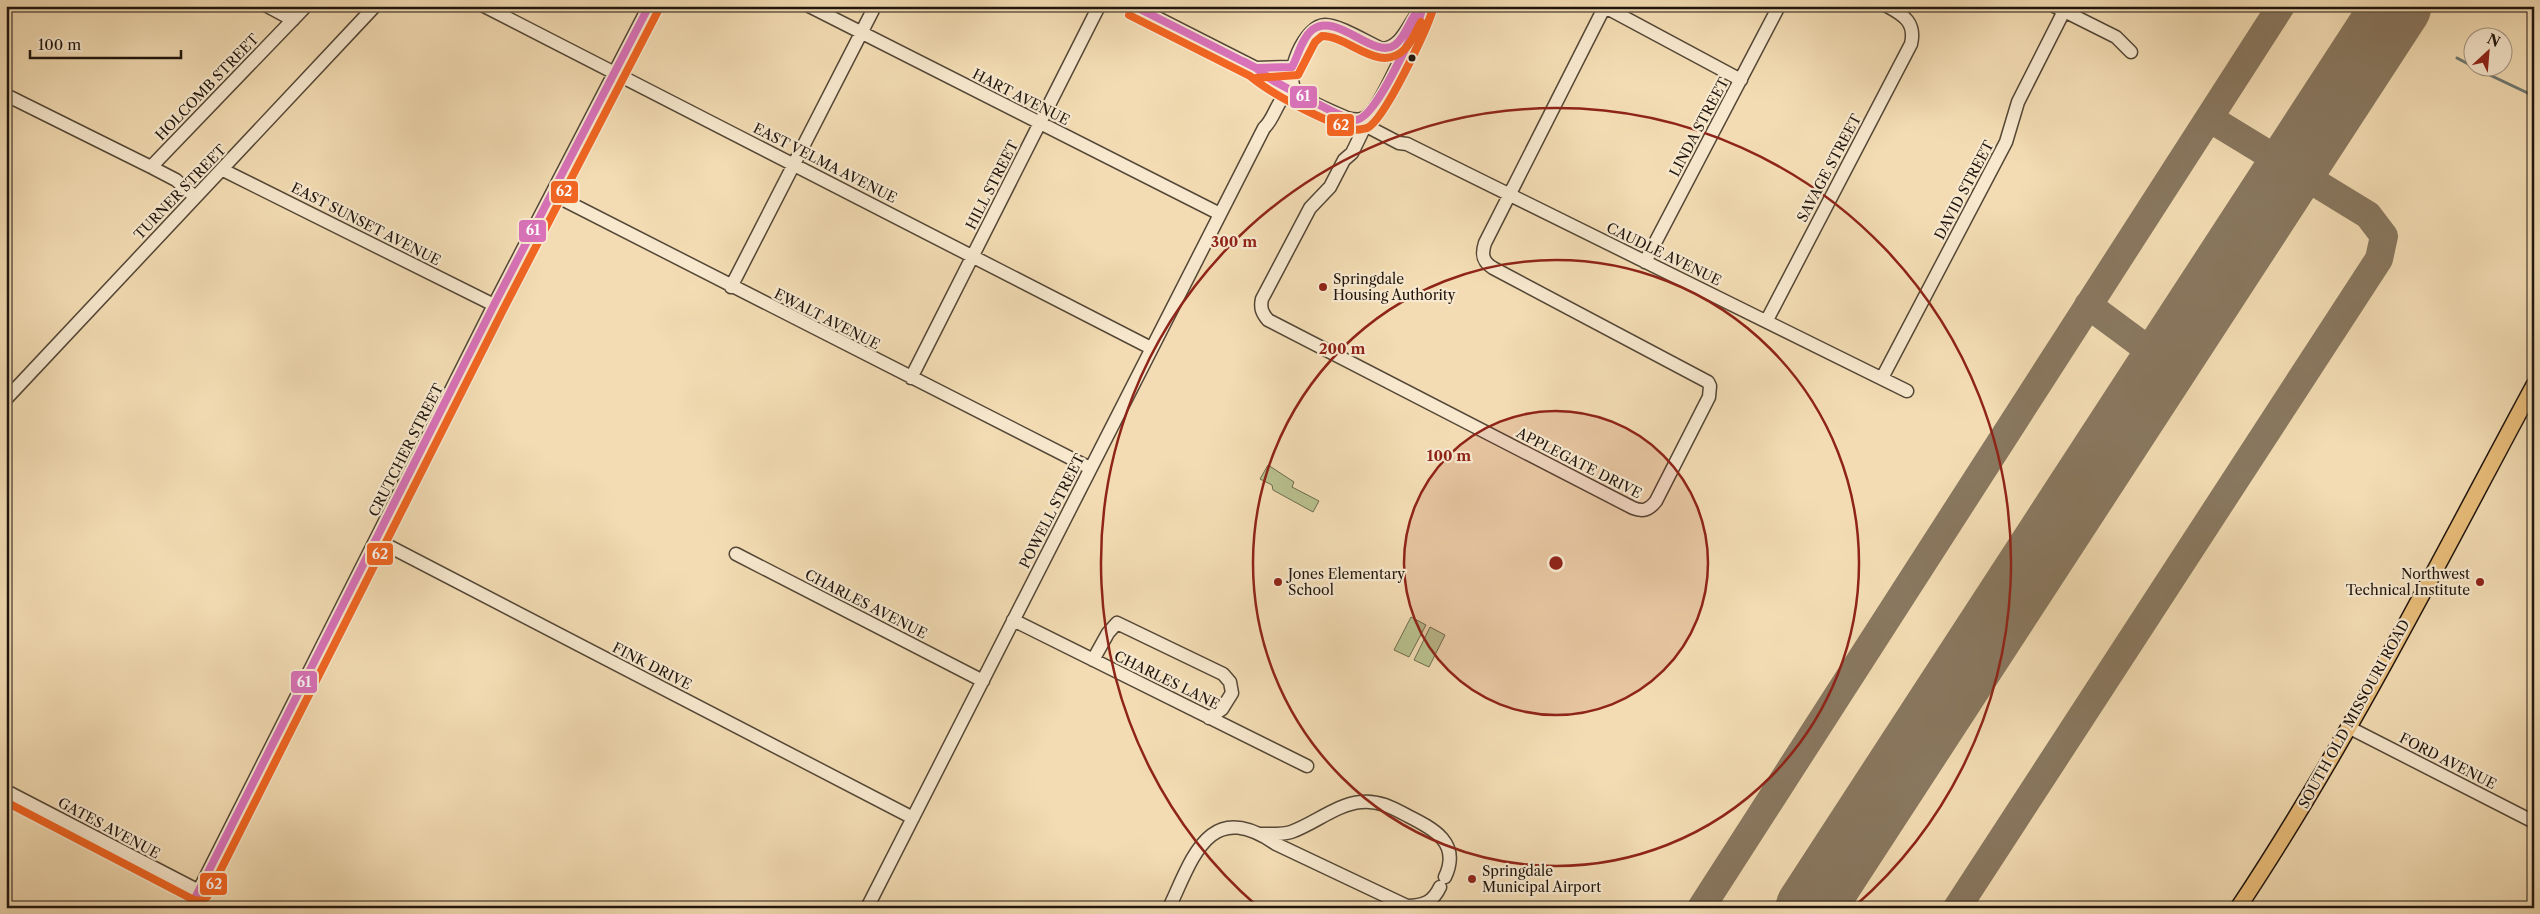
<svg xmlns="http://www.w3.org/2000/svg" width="2540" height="914" viewBox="0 0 2540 914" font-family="'Libre Caslon Text',serif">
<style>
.park{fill:#b8c18e;stroke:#6c6b4e}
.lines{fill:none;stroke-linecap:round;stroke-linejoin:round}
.stream{stroke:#6b7772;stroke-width:3}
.taxiway{stroke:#897860;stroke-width:28}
.runway{stroke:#897860;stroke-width:69}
.minor-casing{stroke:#544737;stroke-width:15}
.major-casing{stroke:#1f150e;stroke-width:18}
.minor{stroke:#f7e8ce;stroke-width:12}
.major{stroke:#eabe7a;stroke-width:15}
.bus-1-casing{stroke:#f7e8ce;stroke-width:11}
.bus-2-casing{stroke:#f7e8ce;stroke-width:11}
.bus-1{stroke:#d972b9;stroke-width:8}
.bus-2{stroke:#f26522;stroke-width:8}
.ring{fill:none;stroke:#8f2418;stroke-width:2.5}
.bus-dot{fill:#1f150e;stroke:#f7e8ce;stroke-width:2}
.poi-dot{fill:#8f2418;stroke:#f7e8ce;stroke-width:2}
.labels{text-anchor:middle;stroke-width:4.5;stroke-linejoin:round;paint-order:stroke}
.street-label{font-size:14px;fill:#1f150e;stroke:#f7e8ce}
.poi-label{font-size:14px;fill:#1f150e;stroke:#f7e8ce;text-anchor:start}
.centre{fill:#8f2418;stroke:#f7e8ce;stroke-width:2.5}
.ring-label{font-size:15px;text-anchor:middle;font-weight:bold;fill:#8f2418;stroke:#f7e8ce;stroke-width:4.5;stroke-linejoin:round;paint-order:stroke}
.line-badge{stroke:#f7e8ce;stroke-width:2}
.badge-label{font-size:14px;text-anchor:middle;font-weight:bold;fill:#fff}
</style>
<rect width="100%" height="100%" fill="#f3dcb3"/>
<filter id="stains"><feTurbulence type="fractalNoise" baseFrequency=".004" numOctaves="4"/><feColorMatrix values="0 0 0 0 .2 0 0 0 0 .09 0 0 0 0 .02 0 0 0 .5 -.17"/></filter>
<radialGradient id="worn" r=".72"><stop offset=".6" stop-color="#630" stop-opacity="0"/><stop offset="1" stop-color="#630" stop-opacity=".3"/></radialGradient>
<path class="park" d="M1268 465 1294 482 1292 487 1319 501 1313 512 1273 490 1272 485 1260 479Z
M1411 617 1426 625 1409 657 1394 650Z
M1430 627 1445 635 1429 667 1414 660Z"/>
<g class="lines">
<path class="stream" d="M2457 58 2472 66
M2475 68 2534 96"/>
<path class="taxiway" d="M2088 305 2165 362
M1701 908 2281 6
M1957 908 2379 259 2384 236 2368 215 2209 118"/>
<path class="runway" d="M1810 908 2397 6"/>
<g class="minor-casing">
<path id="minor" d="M267 6 293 20
M484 6 1151 348
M809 6 1220 214
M1134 6 1256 68 1265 76 1296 91
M1603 6 1741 80
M2054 6 2116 37 2131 52
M1422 8C1408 22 1404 47 1382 49 1368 43 1340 25 1325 25 1305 25 1283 75 1296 91 1304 101 1334 112 1347 118 1355 120 1362 121 1369 115 1381 105 1410 38 1419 20L1423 6
M1256 68 1292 67
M6 95 151 167 176 180 195 197
M1371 114 1352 153 1344 160 1330 187 1310 208 1262 299C1260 308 1262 313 1268 320L1633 508C1643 512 1649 510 1656 501L1709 397 1710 386 1708 382 1493 268C1483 262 1481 255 1485 243L1605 6
M1355 120 1399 143 1407 144 1907 391
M151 167 306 6
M223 170 494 305
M552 194 1090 468
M1645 262 1779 6
M731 287 875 6
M1767 320 1911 44C1916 23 1904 15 1887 6
M911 378 1099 6
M1882 378 2006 142 2018 102 2064 11
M6 399 375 6
M377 540 913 818
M736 554 983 681
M1013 620 1307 766
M1093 660 1108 633 1117 623 1223 674 1230 682 1232 693 1222 709 1209 718
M2348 727 2534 822
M6 791 199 891
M1261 834C1271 834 1282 835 1291 832 1314 824 1337 804 1361 802 1379 800 1393 808 1408 816 1434 829 1461 843 1445 877
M190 908 494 305 649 6
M867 908 1264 128C1277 116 1277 93 1296 91
M1169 908C1193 857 1209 798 1276 844L1407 906C1424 906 1433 902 1440 887"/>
</g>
<g class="major-casing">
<path id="major" d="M2238 908C2349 741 2439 561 2534 385"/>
</g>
<use href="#minor" class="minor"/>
<use href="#major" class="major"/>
<g class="bus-1-casing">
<path id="bus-1" d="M1134 6 1256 68C1272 82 1293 91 1312 101 1324 107 1341 117 1354 120 1374 123 1410 38 1419 20L1423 6
M1245 62 1256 68 1292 67C1298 56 1302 38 1312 30 1337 11 1373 60 1395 45 1404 38 1408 25 1414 16
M190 908 494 305 649 6"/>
</g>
<g class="bus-2-casing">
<path id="bus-2" d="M1129 15 1250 76C1271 94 1325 122 1352 129 1356 131 1362 129 1367 128 1384 121 1427 29 1433 9
M1256 78 1298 75 1315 42 1322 36C1350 36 1379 75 1405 49 1412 42 1416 31 1421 22
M6 802 194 900 201 901 207 897 503 310 658 11"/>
</g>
<use href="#bus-1" class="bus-1"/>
<use href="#bus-2" class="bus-2"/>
</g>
<circle cx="1556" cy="563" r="152" fill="#8f2418" fill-opacity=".12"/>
<g class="ring">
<circle cx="1556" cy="563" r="152"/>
<circle cx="1556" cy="563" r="303"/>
<path d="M1257 906A455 455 0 1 1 1855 906"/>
</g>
<circle class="bus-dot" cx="1412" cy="58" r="4.5"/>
<g class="poi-dot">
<circle cx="1323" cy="287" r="5"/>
<circle cx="1278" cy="582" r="5"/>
<circle cx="2480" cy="582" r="5"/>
<circle cx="1472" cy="879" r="5"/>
</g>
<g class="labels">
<g class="street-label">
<text transform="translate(207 87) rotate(-46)" y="5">HOLCOMB STREET</text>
<text transform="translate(1021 97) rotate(27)" y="5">HART AVENUE</text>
<text transform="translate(1699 127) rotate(-62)" y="5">LINDA STREET</text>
<text transform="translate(825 163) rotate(27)" y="5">EAST VELMA AVENUE</text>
<text transform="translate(1829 168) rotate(-62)" y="5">SAVAGE STREET</text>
<text transform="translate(992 185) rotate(-63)" y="5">HILL STREET</text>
<text transform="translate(1964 190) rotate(-62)" y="5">DAVID STREET</text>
<text transform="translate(180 192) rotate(-46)" y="5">TURNER STREET</text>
<text transform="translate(366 224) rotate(27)" y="5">EAST SUNSET AVENUE</text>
<text transform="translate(1664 254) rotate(26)" y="5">CAUDLE AVENUE</text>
<text transform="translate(827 319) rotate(27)" y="5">EWALT AVENUE</text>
<text transform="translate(406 450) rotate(-63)" y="5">CRUTCHER STREET</text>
<text transform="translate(1579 463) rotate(27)" y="5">APPLEGATE DRIVE</text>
<text transform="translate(1052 511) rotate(-63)" y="5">POWELL STREET</text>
<text transform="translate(866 604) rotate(27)" y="5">CHARLES AVENUE</text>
<text transform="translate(652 666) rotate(27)" y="5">FINK DRIVE</text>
<text transform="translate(1167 680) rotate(26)" y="5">CHARLES LANE</text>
<text transform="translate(2354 714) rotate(-61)" y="5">SOUTH OLD MISSOURI ROAD</text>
<text transform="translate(2448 761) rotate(27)" y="5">FORD AVENUE</text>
<text transform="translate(109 828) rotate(28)" y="5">GATES AVENUE</text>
</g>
<g class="poi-label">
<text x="1333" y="284">Springdale<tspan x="1333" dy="16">Housing Authority</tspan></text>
<text x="1288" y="579">Jones Elementary<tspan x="1288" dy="16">School</tspan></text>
<text x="2470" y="579" text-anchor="end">Northwest<tspan x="2470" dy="16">Technical Institute</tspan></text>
<text x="1482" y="876">Springdale<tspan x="1482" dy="16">Municipal Airport</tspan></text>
</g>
</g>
<circle cx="1556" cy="563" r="8" class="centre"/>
<g class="ring-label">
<text x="1234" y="247">300 m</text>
<text x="1342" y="354">200 m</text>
<text x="1449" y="461">100 m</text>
</g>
<g class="line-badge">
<rect x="1289" y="85" width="29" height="24" rx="5" fill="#d972b9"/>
<rect x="1326" y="113" width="29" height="24" rx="5" fill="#f26522"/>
<rect x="550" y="180" width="29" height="24" rx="5" fill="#f26522"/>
<rect x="518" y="219" width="29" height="24" rx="5" fill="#d972b9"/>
<rect x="366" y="542" width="28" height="24" rx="5" fill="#f26522"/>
<rect x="290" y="670" width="28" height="24" rx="5" fill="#d972b9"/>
<rect x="199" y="872" width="29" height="24" rx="5" fill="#f26522"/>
</g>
<g class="badge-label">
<text x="1303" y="101">61</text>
<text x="1341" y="130">62</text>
<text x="564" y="196">62</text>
<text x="533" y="235">61</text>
<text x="380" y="559">62</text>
<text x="304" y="687">61</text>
<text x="214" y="889">62</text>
</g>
<rect width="2540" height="914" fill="none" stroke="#f3dcb3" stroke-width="25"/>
<rect x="8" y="8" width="2525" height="899" fill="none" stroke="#1f150e" stroke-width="2.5"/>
<rect x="12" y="12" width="2515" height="889" fill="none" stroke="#1f150e"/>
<g transform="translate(2488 52) rotate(26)"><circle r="24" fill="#f7e8ce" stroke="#a19481"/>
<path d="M0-4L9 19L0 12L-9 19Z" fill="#8f2418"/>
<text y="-8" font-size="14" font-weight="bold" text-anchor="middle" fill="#1f150e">N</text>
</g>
<path d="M30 50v8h151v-8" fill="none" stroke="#1f150e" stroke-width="2.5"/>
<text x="38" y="50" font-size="15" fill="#1f150e" stroke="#f7e8ce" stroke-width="4" paint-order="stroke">100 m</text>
<rect width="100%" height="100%" filter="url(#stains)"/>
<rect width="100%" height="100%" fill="url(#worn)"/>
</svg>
